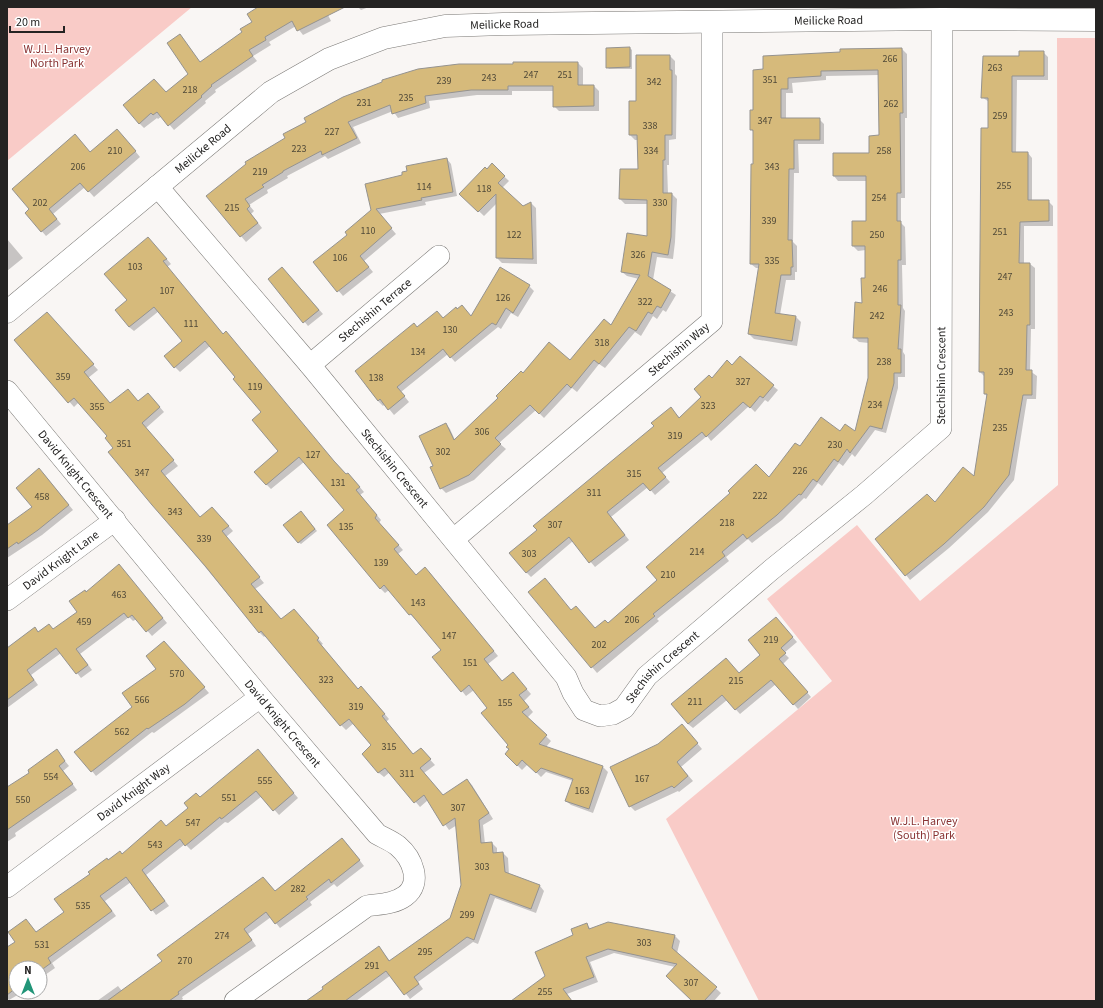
<svg xmlns="http://www.w3.org/2000/svg" width="1103" height="1008" viewBox="0 0 1103 1008" font-family="'Source Sans 3',sans-serif">
<style>
.green{fill:#f9cbc7}
.shadow{fill:#0003}
.building{fill:#d6ba7b;stroke:#959390}
.lines{fill:none;stroke-linecap:round;stroke-linejoin:round}
.minor-casing{stroke:#7b7976;stroke-width:22}
.tertiary-casing{stroke:#7b7976;stroke-width:23}
.minor{stroke:#fff;stroke-width:21}
.tertiary{stroke:#fff;stroke-width:22}
.labels{text-anchor:middle;stroke-width:3;stroke-linejoin:round;paint-order:stroke}
.number-label{font-size:10px;fill:#504938}
.street-label{font-size:12px;fill:#242322;stroke:#fff}
.park-label{font-size:12px;fill:#893333;stroke:#fff}
</style>
<rect width="100%" height="100%" fill="#f9f6f4"/>
<path class="green" d="M7 7H192L7 161Z
M1057 38H1096V1001H759L666 819 832 681 767 599 857 525 920 601 1058 485Z"/>
<path class="shadow" d="M260 7H324L331 21 303 35 296 26 269 42 271 45 253 56 257 61 215 90 216 92 205 101 206 103 174 130 162 116 158 119 157 118 144 128 139 123 166 93 189 74 180 35 200 63 243 32 253 22Z
M358 7H369L361 10Z
M630 48 632 50V69H609L607 67Z
M902 49 907 54V118H905V198H901V223L905 227 906 265H902L903 308 905 311 903 352 905 355V377H898V388L886 433 875 430 855 457 852 454 843 466 839 463 822 486 818 483 806 499 804 498 782 520 752 543 748 539 726 557 729 561 657 619 659 621 597 673 529 592 571 611 595 629 608 624 770 478 800 448 840 433H856L869 378V343L859 342 854 337 863 304 866 279V250L858 251 853 246 867 222V181H838L834 176 870 154 880 136 879 75 826 76V80L792 83 793 93H786V119H819L824 124V144H798L799 173H794L793 242 797 246V272H795V280H786L780 315 796 317 801 322 797 346 754 339 749 334 760 268H756L751 264 754 165V133L751 129 754 111V71Z
M1043 52 1048 57V80H1017L1016 153H1028L1032 158V201H1048L1053 206V226H1024V264H1030L1035 268V329H1031L1030 371 1037 376 1036 399H1027L1014 480 988 512 949 548 910 580 906 575 935 504 974 477 988 397 985 394V377L980 372 989 102 982 97 1020 57Z
M670 56 675 61V74L677 76 676 139 669 140V165H667L668 194H672L677 199 675 242 673 259 657 257 653 280 676 295 666 312 663 310 657 319 653 316 641 336 635 332 605 368 599 364 577 392 572 388 544 418 536 410 499 443 506 449 474 480 446 493 441 488 435 466 446 424 450 429 455 440 523 374 570 361 611 326 639 279 627 276 622 272 648 237V204H625L620 199 639 170 638 140H635L630 135 637 102Z
M578 63 583 68V86H594L599 91V111H559L554 106V91H512V95H477L429 101 430 108 398 118 393 111 353 127 361 143 328 159 325 156 287 176 288 178 267 190 268 193 249 205 254 211 251 214 262 228 246 242 207 196 307 123 305 119Z
M122 135 140 157 94 197 85 187 53 214 61 224 46 236 26 213 90 153Z
M447 159 451 164 457 196 425 202 426 205 379 214 396 234 364 261 373 272 343 296 314 262 349 235 403 176Z
M492 165 509 181 502 188 523 207 531 203 536 208 537 264 502 263 497 258V203L484 216 461 194Z
M7 239 23 258 7 271Z
M153 243 171 264 167 267 224 335 339 467 346 476 353 479 364 492 360 495 381 520 379 523 403 550 398 554 416 576 430 573 498 656 488 664 503 682 517 678 531 694 524 701 533 712 527 718 551 741 546 747 603 767 608 772 593 813 571 805 566 801 573 781 546 772 541 777 528 764 522 770 506 754 511 749 509 745 488 708 474 690 466 696 462 691 442 650 416 618 415 619 410 614 389 590 385 593 380 588 345 510 304 462 271 489 266 484 280 452 263 412 210 346 180 372 175 367 184 341 159 311 134 331 129 327 128 301Z
M282 268 323 314 308 326 270 279Z
M529 286 534 291 518 317 511 313 501 329 498 327 455 362 448 354 401 392 409 402 394 415 385 404 383 406 378 401 366 386 417 328 443 319 471 317Z
M51 318 98 370 88 378 111 404 128 390 139 402 153 399 164 412 146 428 178 466 165 476 200 518 217 513 233 531 226 537 264 583 255 589 281 620 298 615 323 644 321 645 359 690 366 692 389 719 386 722 414 755 425 754 435 765 424 773 443 796 467 780 472 785 493 819 483 825 485 844 492 843 497 848V854L503 853 508 858 509 875 540 886 544 891 536 913 495 898 478 944 473 942 418 982 423 989 410 999 391 975 356 1001H307L379 947 390 961 450 919 462 886 457 825 449 830 428 800 420 807 390 772 384 777 379 773 363 754 373 746 354 723 346 730 341 725 266 635 264 637 259 632 110 452 114 448 108 436 79 402 74 407 15 340Z
M732 366 773 386 778 390 768 402 765 400 755 412 749 406 711 441 707 436 662 473 670 482 655 495 648 487 611 517 629 540 595 567 573 541 531 577 526 572 675 413 680 418 703 397 712 379Z
M44 474 73 510 42 535 7 558V526L33 507Z
M303 514 317 531 301 544 298 542Z
M123 570 167 623 152 636 137 619 133 621 129 617 80 654 92 670 81 678 61 653 31 675 38 685 7 708V648L35 628 39 633 53 630 78 612 86 593Z
M780 623 797 642 784 653 789 658 783 664 811 697 798 709 776 684 740 714 727 700 693 728 688 724 739 674 762 655Z
M164 642 209 693 154 733 152 732 96 776 92 771 158 669Z
M686 730 702 749 681 767 693 781 679 792 678 791 635 811 630 806Z
M57 751 69 766 63 771 77 790 15 833 16 836 7 842V788L31 773Z
M262 756 298 798 279 815 262 796 228 823 225 822 191 850 185 844 146 875 169 906 156 915 131 882 105 901 116 916 52 963 55 968 45 975 40 971V968H16V992L21 993 9 1000 7 998V947L36 933 65 912 91 874 90 872 120 852 123 855 167 827 200 798Z
M347 844 364 866 337 887 334 884 310 902 312 905 280 928 271 917 248 934 256 946 182 997 183 999 180 1001H97L118 986 122 991Z
M586 924 591 929 675 936 680 941 677 953 721 993 714 1001H693L675 967 614 953 590 962 598 982 567 994 572 1001H528L574 936Z"/>
<path class="building" d="M258 7H345L297 31 292 21 265 37 266 40 249 50 253 56 211 85 212 86 201 96 202 97 168 126 157 112 153 115 151 113 139 124 123 105 154 79 166 92 188 74 167 43 180 34 200 62 242 32 240 29 252 22 247 14Z
M630 47V67L606 68V48Z
M902 48 903 113H900L901 193H897V221H901V260H898V305H901L898 349H901V373H894V383L882 429 870 426 850 453 847 449 838 462 834 459 817 482 813 479 801 495 799 494 777 515 747 539 743 534 722 552 725 556 653 614 655 616 591 668 528 592 545 578 571 610 576 606 595 628 605 620 608 623 657 580 646 567 730 493 728 491 756 464 769 477 795 443 800 446 821 417 840 431 845 424 855 431 868 378V338H853L855 302 862 303 861 278H865V246H852V221H866V176H833V153H869V136L879 135 878 70 821 71V76L788 78V89H781V118H820V140H794V169H789L788 240H792L793 267H791V275H781L775 313 796 316 792 341 748 334 759 264H750L751 164H753V130H750V110H753V70L763 69V56L840 52V49Z
M1019 51H1044V76H1012V152H1028V200H1049V221L1020 222 1019 263H1030V325H1027L1026 370H1032V395H1023L1009 475 984 507 944 544 905 576 875 539 927 494 935 502 963 467 974 476 987 394H984V372H979L981 128H988V98H981L983 56H1019Z
M636 55H670V70H672V135H665V160H663V193H672L671 237 668 255 652 252 648 276 671 290 661 308 657 306 652 314 648 312 636 331 629 327 599 364 594 360 571 388 567 384 539 414 530 405 495 438 501 444 469 475 440 489 430 467 433 466 419 436 446 423 454 440 498 398 496 396 521 371 523 373 549 342 570 360 604 319 611 325 640 275 621 272 627 233 647 236V200L619 199 620 169H638L637 135H629V101H636Z
M513 62H578V85H594V106L553 107V86H508V90H471L425 96 426 103 392 114 390 105 348 122 357 138 322 155 321 151 283 171V172L262 185 264 187 245 199 250 206 247 209 258 223 240 237 206 196 246 164 245 162 285 138 283 134 306 122 304 118 343 97 382 82V80L418 69 459 64H513Z
M117 129 136 151 88 192 80 183 49 209 57 219 41 232 25 213 29 209 12 189 75 134 90 152Z
M447 158 453 192 421 198 422 200 376 209 392 228 360 256 369 267 337 292 313 262 347 235 345 232 371 210 365 184 402 175V172L407 171 406 166Z
M492 163 505 176 498 183 523 206 531 202 533 259 496 258V194L478 212 459 194 485 167 487 169Z
M148 237 167 259 163 261 223 334 226 331 334 461 346 474 348 473 360 487 356 490 377 515 375 518 399 545 394 549 416 575 425 567 494 651 484 659 502 681 513 672 527 689 519 695 529 707 522 712 547 735 539 744 603 766 589 809 565 801 573 779 541 768 536 773 522 760 517 766 505 754 509 749 506 747 508 745 481 713 487 708 469 685 461 692 432 657 441 650 411 614 409 615 384 585 380 589 327 525 344 510 299 457 266 485 254 472 278 451 252 420 261 412 233 379 235 377 205 341 174 368 164 356 182 341 154 307 129 327 115 310 127 300 104 274Z
M282 267 319 310 303 323 268 279Z
M500 267 530 285 513 313 506 308 496 325 492 323 450 358 443 349 397 387 405 396 388 410 380 399 378 401 355 371 414 323 417 327 437 311 443 318 456 307 457 309 462 305 471 316Z
M47 312 94 364 84 372 110 403 128 389 138 401 148 393 160 407 142 423 174 460 161 471 200 517 212 507 229 526 222 531 260 577 251 584 281 619 294 609 319 638 317 640 358 689 361 686 385 714 382 716 413 754 421 748 431 759 420 768 443 795 467 779 489 813 479 820 481 843 492 842 493 853 503 852 505 872 540 885 531 909 490 894 474 940 467 937 414 977 419 984 404 995 386 971 345 1001H306L323 989 322 987 379 946 389 961 450 918 461 885 455 818 443 826 424 795 414 803 385 768 378 773 362 754 371 745 349 719 340 726 261 631 259 633 206 567 152 505 108 452 113 448 105 438 107 436 74 398 68 403 14 340Z
M740 356 774 385 763 398 760 396 750 408 743 402 706 437 702 432 658 468 666 477 650 491 643 483 607 512 625 535 589 563 569 537 526 573 509 553 537 530 533 526 654 426 651 423 671 407 679 418 701 397 694 389 709 375 712 378 727 360 732 365Z
M39 468 69 505 38 530 18 544 17 542 7 549V525L32 507 16 488Z
M301 511 315 529 298 543 283 525Z
M119 564 163 618 146 632 132 615 128 618 124 613 76 649 88 665 76 674 56 648 27 670 34 680 7 700V648L35 627 38 632 49 624 53 629 77 612 69 601 85 590 86 592Z
M776 617 793 637 781 648 786 653 779 659 808 692 793 705 771 680 735 710 722 695 688 724 671 704 726 658 739 673 760 655 748 640Z
M164 641 205 687 185 704 148 729 147 728 91 772 74 752 132 707 122 693 156 669 146 656Z
M682 724 698 743 677 762 688 776 674 788 672 786 629 807 610 767 658 744Z
M57 749 65 761 59 766 73 784 7 830V787L29 773 28 770Z
M258 749 294 793 273 811 256 791 223 818 221 819 220 817 185 846 180 839 142 870 165 901 151 911 126 877 100 896 112 911 48 958 51 963 40 971V968H16V988L7 995V947L15 942 8 932 26 919 36 932 64 912 54 899 90 874 88 872 107 858 108 860 120 851 122 854 161 820 166 826 188 808 184 803 196 793 200 797Z
M342 838 360 860 331 883 329 879 306 897 308 899 275 924 266 912 244 929 252 940 178 992 179 994 169 1001H107L162 961 157 955 263 877 275 891Z
M608 922 675 935 672 948 717 987 704 1001H692L666 976 677 964 608 949 586 957 594 977 563 989 572 1001H511L545 976 535 952 573 935 571 929 587 923 589 929Z"/>
<g class="lines">
<g class="minor-casing">
<g id="minor">
<path id="s1" d="M157 186 310 365 566 677 573 693 584 710 600 716 613 714 624 708 647 676 771 570 864 495 941 428 942 19"/>
<path id="s2" d="M310 365 439 256"/>
<path id="s3" d="M7 391 260 697 377 834C384 838 392 841 398 846 412 858 423 883 405 896 394 904 380 904 367 906L235 1001"/>
<path id="s4" d="M454 539 712 321V22"/>
<path id="s5" d="M7 600 115 520"/>
<path id="s6" d="M7 887 260 697"/>
</g>
</g>
<g class="tertiary-casing">
<g id="tertiary">
<path id="s7" d="M7 312 271 92 329 59 384 38 445 26 503 24 942 19 1096 20"/>
</g>
</g>
<use href="#minor" class="minor"/>
<use href="#tertiary" class="tertiary"/>
</g>
<g class="labels">
<g class="number-label">
<text x="890" y="62">266</text>
<text x="995" y="71">263</text>
<text x="531" y="78">247</text>
<text x="565" y="78">251</text>
<text x="489" y="81">243</text>
<text x="770" y="83">351</text>
<text x="444" y="84">239</text>
<text x="654" y="85">342</text>
<text x="190" y="93">218</text>
<text x="406" y="101">235</text>
<text x="364" y="106">231</text>
<text x="891" y="107">262</text>
<text x="1000" y="119">259</text>
<text x="765" y="124">347</text>
<text x="650" y="129">338</text>
<text x="332" y="135">227</text>
<text x="299" y="152">223</text>
<text x="115" y="154">210</text>
<text x="651" y="154">334</text>
<text x="884" y="154">258</text>
<text x="78" y="170">206</text>
<text x="772" y="170">343</text>
<text x="260" y="175">219</text>
<text x="1004" y="189">255</text>
<text x="424" y="190">114</text>
<text x="484" y="192">118</text>
<text x="879" y="201">254</text>
<text x="40" y="206">202</text>
<text x="660" y="206">330</text>
<text x="232" y="211">215</text>
<text x="769" y="224">339</text>
<text x="368" y="234">110</text>
<text x="1000" y="235">251</text>
<text x="514" y="238">122</text>
<text x="877" y="238">250</text>
<text x="638" y="258">326</text>
<text x="340" y="261">106</text>
<text x="772" y="264">335</text>
<text x="135" y="270">103</text>
<text x="1005" y="280">247</text>
<text x="880" y="292">246</text>
<text x="167" y="294">107</text>
<text x="503" y="301">126</text>
<text x="645" y="305">322</text>
<text x="1006" y="316">243</text>
<text x="877" y="319">242</text>
<text x="191" y="327">111</text>
<text x="450" y="333">130</text>
<text x="602" y="346">318</text>
<text x="418" y="355">134</text>
<text x="884" y="365">238</text>
<text x="1006" y="375">239</text>
<text x="63" y="380">359</text>
<text x="376" y="381">138</text>
<text x="743" y="385">327</text>
<text x="255" y="390">119</text>
<text x="875" y="408">234</text>
<text x="708" y="409">323</text>
<text x="97" y="410">355</text>
<text x="1000" y="431">235</text>
<text x="482" y="435">306</text>
<text x="675" y="439">319</text>
<text x="124" y="447">351</text>
<text x="835" y="448">230</text>
<text x="443" y="455">302</text>
<text x="313" y="458">127</text>
<text x="800" y="474">226</text>
<text x="142" y="476">347</text>
<text x="634" y="477">315</text>
<text x="338" y="486">131</text>
<text x="594" y="496">311</text>
<text x="760" y="499">222</text>
<text x="42" y="500">458</text>
<text x="175" y="515">343</text>
<text x="727" y="526">218</text>
<text x="555" y="528">307</text>
<text x="346" y="530">135</text>
<text x="204" y="542">339</text>
<text x="697" y="555">214</text>
<text x="529" y="557">303</text>
<text x="381" y="566">139</text>
<text x="668" y="578">210</text>
<text x="119" y="598">463</text>
<text x="418" y="606">143</text>
<text x="256" y="613">331</text>
<text x="632" y="623">206</text>
<text x="84" y="625">459</text>
<text x="449" y="639">147</text>
<text x="771" y="643">219</text>
<text x="599" y="648">202</text>
<text x="470" y="666">151</text>
<text x="177" y="677">570</text>
<text x="326" y="683">323</text>
<text x="736" y="684">215</text>
<text x="142" y="703">566</text>
<text x="695" y="705">211</text>
<text x="505" y="706">155</text>
<text x="356" y="710">319</text>
<text x="122" y="735">562</text>
<text x="389" y="750">315</text>
<text x="407" y="777">311</text>
<text x="51" y="780">554</text>
<text x="642" y="782">167</text>
<text x="265" y="784">555</text>
<text x="582" y="794">163</text>
<text x="229" y="801">551</text>
<text x="23" y="803">550</text>
<text x="458" y="811">307</text>
<text x="193" y="826">547</text>
<text x="155" y="848">543</text>
<text x="482" y="870">303</text>
<text x="298" y="892">282</text>
<text x="83" y="909">535</text>
<text x="467" y="918">299</text>
<text x="222" y="939">274</text>
<text x="644" y="946">303</text>
<text x="42" y="948">531</text>
<text x="425" y="955">295</text>
<text x="185" y="964">270</text>
<text x="372" y="969">291</text>
<text x="691" y="986">307</text>
<text x="545" y="995">255</text>
</g>
<g class="street-label">
<text dy="4" stroke="none"><textPath href="#s7" startOffset="915">Meilicke Road</textPath></text>
<text dy="4" stroke="none"><textPath href="#s7" startOffset="591">Meilicke Road</textPath></text>
<text dy="4" stroke="none"><textPath href="#s7" startOffset="255">Meilicke Road</textPath></text>
<text dy="4" stroke="none"><textPath href="#s2" startOffset="85">Stechishin Terrace</textPath></text>
<text dy="4" stroke="none"><textPath href="#s4" startOffset="294">Stechishin Way</textPath></text>
<text dy="4" stroke="none"><textPath href="#s1" startOffset="1196">Stechishin Crescent</textPath></text>
<text dy="4" stroke="none"><textPath href="#s1" startOffset="369">Stechishin Crescent</textPath></text>
<text dy="4" stroke="none"><textPath href="#s3" startOffset="108">David Knight Crescent</textPath></text>
<text dy="4" stroke="none"><textPath href="#s5" startOffset="67">David Knight Lane</textPath></text>
<text dy="4" stroke="none"><textPath href="#s1" startOffset="776">Stechishin Crescent</textPath></text>
<text dy="4" stroke="none"><textPath href="#s3" startOffset="432">David Knight Crescent</textPath></text>
<text dy="4" stroke="none"><textPath href="#s6" startOffset="158">David Knight Way</textPath></text>
</g>
<g class="park-label">
<text x="57" y="53">W.J.L. Harvey<tspan x="57" dy="14">North Park</tspan></text>
<text x="924" y="825">W.J.L. Harvey<tspan x="924" dy="14">(South) Park</tspan></text>
</g>
</g>
<rect width="1103" height="1008" fill="none" stroke="#242322" stroke-width="16"/>
<g transform="translate(28 980)"><circle r="19" fill="#ffffff" stroke="#a7a7a7"/>
<path d="M0-3L7 15L0 10L-7 15Z" fill="#219578"/>
<text y="-6" font-size="11" font-weight="bold" text-anchor="middle" fill="#242322">N</text>
</g>
<path d="M10 26v6h54v-6" fill="none" stroke="#242322" stroke-width="2"/>
<text x="16" y="26" font-size="12" fill="#242322" stroke="#ffffff" stroke-width="3" paint-order="stroke">20 m</text>
</svg>
